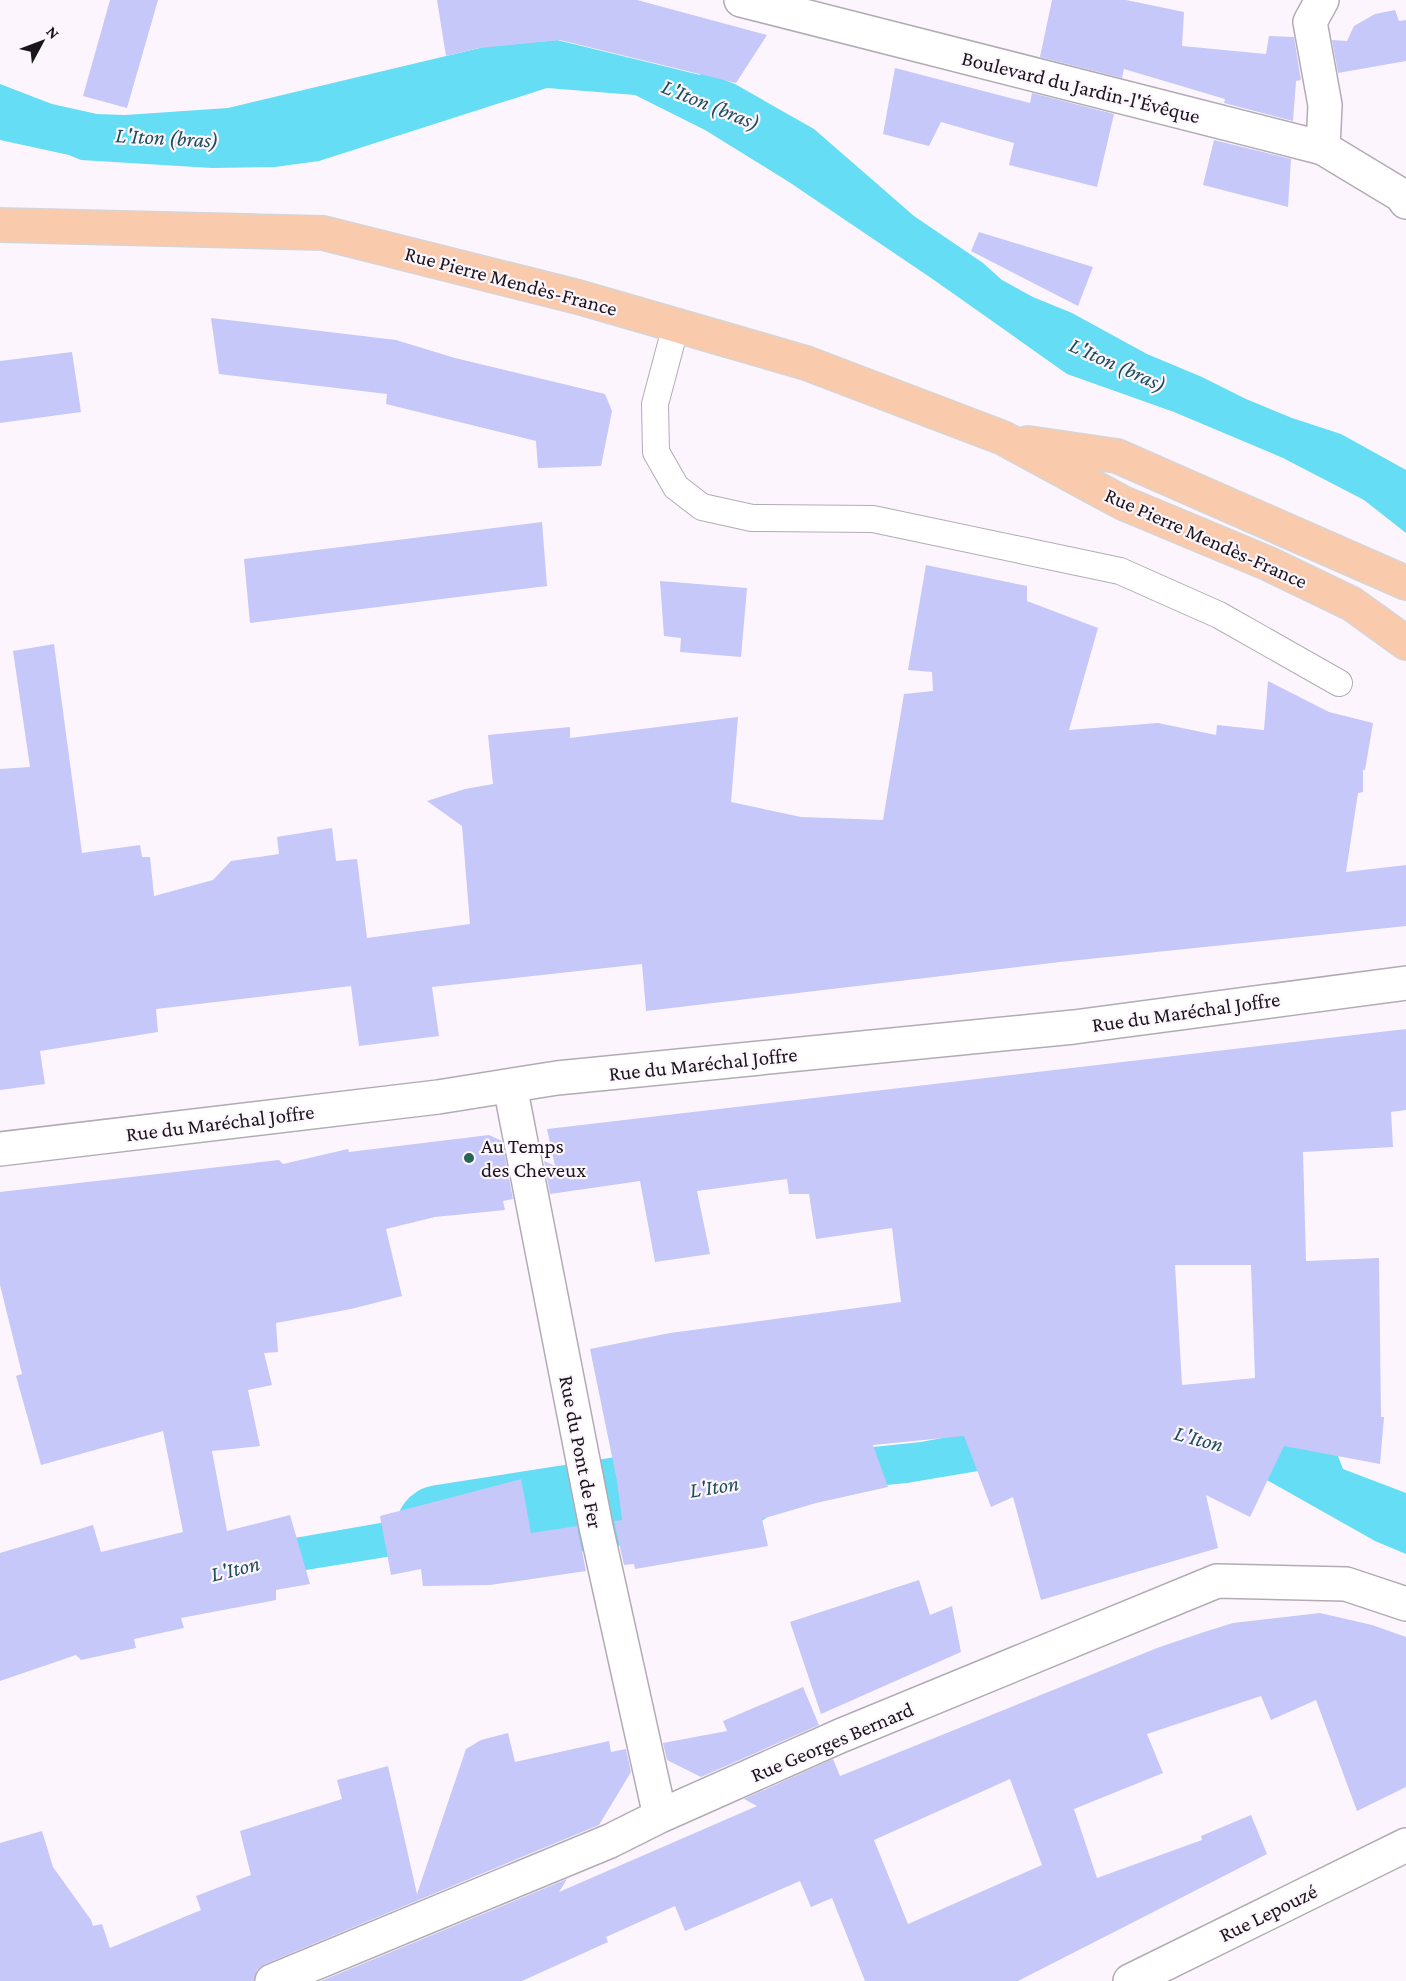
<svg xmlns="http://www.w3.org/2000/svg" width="1406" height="1981" viewBox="0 0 1406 1981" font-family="'Crimson Pro',serif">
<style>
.water{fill:#64ddf5}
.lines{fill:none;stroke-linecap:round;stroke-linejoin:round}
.river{stroke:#64ddf5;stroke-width:88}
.building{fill:#c5c8f8;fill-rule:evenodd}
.service-casing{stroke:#b3abb4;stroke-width:28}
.minor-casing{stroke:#b3abb4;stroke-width:36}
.tertiary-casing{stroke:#b3abb4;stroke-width:36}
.secondary-casing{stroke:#b3abb4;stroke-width:36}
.primary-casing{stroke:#d6d5d6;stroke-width:36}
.service{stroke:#fff;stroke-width:26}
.minor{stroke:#fff;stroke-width:33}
.tertiary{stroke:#fff;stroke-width:33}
.secondary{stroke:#fff;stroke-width:33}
.primary{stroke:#f9cbac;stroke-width:33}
.poi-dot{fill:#256654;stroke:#fdf5fe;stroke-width:2}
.labels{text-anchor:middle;stroke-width:4.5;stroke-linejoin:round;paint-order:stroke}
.street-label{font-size:21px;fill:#191619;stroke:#fdf5fe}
.poi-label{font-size:21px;fill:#191619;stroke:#fdf5fe;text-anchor:start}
.water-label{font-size:22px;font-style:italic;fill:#1a4f59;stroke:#fdf5fe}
</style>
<rect width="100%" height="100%" fill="#fdf5fe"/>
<path class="water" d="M557 40 700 75 701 71 735 84 814 129 914 216 983 263 1002 280 1033 297 1072 313 1147 354 1202 377 1246 399 1292 418 1341 434 1406 470V533L1364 500 1283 458 1174 412 1067 374 934 280 789 182 705 130 635 95 547 88 319 161 275 167 212 168 81 160 69 155 0 140V84L52 104 97 114 125 115 228 108 484 47Z
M995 1428 1305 1446 1338 1456 1343 1469 1406 1493V1554L1375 1541 1242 1466 984 1470 907 1483 866 1487 797 1455 921 1442Z
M558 1492 566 1528 306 1570 245 1582 0 1614 260 1544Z"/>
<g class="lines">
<path class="river" d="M440 1529 741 1482"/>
</g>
<path class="building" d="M110 0H158L127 108 83 96Z
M437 0H637L767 35 736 83 560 40 479 48 446 56Z
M1052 0H1126L1184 12 1182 46 1266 54 1269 36 1294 37 1301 80 1296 81 1293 121 1224 103 1225 99 1124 69 1122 78 1040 57Z
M1395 10 1399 21 1406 20V61L1338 73 1332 40 1347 41 1354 26 1375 14Z
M895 68 1030 103 1032 93 1114 114 1097 187 1009 165 1014 143 941 122 929 146 883 134Z
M1214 140 1291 159 1288 207 1203 185Z
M979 232 1093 267 1078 306 971 251Z
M211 318 396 340 455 358 605 394 612 411 601 466 538 468 536 441 386 404 387 394 219 374Z
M72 352 81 412 0 423V361Z
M542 522 547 586 250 623 244 559Z
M926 565 1027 586V601L1098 628 1069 730 1158 723 1216 735 1217 725 1264 730 1268 681 1329 712 1373 723 1365 770H1363V792L1358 793 1346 872 1406 865V926L1060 962 646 1011 642 964 432 987 439 1036 359 1046 351 986 156 1009 158 1032 40 1051 45 1084 0 1090V769L30 767 13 651 54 644 82 853 140 845 142 857H150L154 896 213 880 231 861 279 854 277 837 332 828 336 861 357 859 367 938 470 924 462 826 427 801 465 789 493 784 488 735 570 727V738L738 717 731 802 801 817 883 820 904 694 933 691 932 672 908 670Z
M660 581 747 588 741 657 680 652 681 638 664 636Z
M1406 1029V1110L1391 1112 1393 1147 1303 1152 1306 1261 1379 1258 1381 1417H1384L1380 1464 1284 1446 1250 1517 1206 1495 1218 1548 1041 1600 1013 1497 991 1507 964 1436 873 1445 888 1487 816 1503 762 1519 768 1546 635 1569 634 1564 624 1565 614 1521 622 1520 617 1481 590 1349 670 1333 901 1302 892 1228 816 1239 809 1194H789L787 1179 697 1191 710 1254 655 1262 640 1181 550 1194 544 1161 555 1166 547 1129ZM1175 1265H1251L1255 1378 1182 1385Z
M489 1135 502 1141 513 1199 503 1201 505 1210 435 1217 386 1229 402 1296 351 1309 276 1323 278 1352 264 1353 272 1385 248 1390 260 1446 212 1451 227 1531 290 1515 310 1584 276 1590V1600L181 1618 184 1628 134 1639 136 1648 81 1660 76 1655 0 1681V1553L93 1525 101 1552 183 1532 163 1431 41 1465 16 1376 22 1374 0 1285V1192L279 1160 283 1164 348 1149 349 1152Z
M521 1479 531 1533 577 1526 586 1571 490 1585 423 1586 421 1569 391 1575 380 1516Z
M919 1580 930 1615 952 1606 961 1652 821 1714 790 1622Z
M1320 1613 1372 1625 1406 1637V1787L1357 1811 1316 1700 1271 1720 1261 1696 1147 1734 1163 1773 1074 1809 1097 1878 1202 1840 1201 1836 1251 1815 1267 1854 1018 1981H865L832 1898 811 1907 800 1881 685 1931 675 1906 606 1937 608 1942 522 1981H321L567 1879 559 1892 757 1806 744 1799 833 1759 840 1776 1157 1648 1204 1632 1233 1623ZM1010 1779 1042 1865 908 1924 874 1840Z
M803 1687 819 1725 701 1777 667 1760 663 1743 727 1731 723 1721Z
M508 1733 515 1762 609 1741 611 1752 626 1749 631 1772 599 1825 265 1964 257 1970 254 1981H0V1843L42 1831 53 1867 91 1920 93 1926 102 1924 110 1948 201 1910 196 1896 251 1875 240 1831 342 1799 337 1780 388 1766 417 1894 466 1749 481 1740Z"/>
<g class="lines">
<g class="service-casing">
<path id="service" d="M676 325 655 404 656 452 676 487 702 507 752 518 873 519 1120 571 1219 615 1339 683"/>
</g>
<g class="minor-casing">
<path id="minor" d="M1322 0 1310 22 1325 105 1323 148
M510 1086 596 1527 660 1816
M272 1981 610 1841 660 1816 840 1736 1217 1581 1346 1584 1406 1604"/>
</g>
<g class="tertiary-casing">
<path id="tertiary" d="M741 0 1323 148 1401 195 1406 202"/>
</g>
<g class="secondary-casing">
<path id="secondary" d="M0 1149 438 1097 557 1078 1074 1027 1406 983
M1130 1981 1406 1845"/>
</g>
<g class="primary-casing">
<path id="primary" d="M0 225 323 233 578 297 806 363 1003 438 1123 503 1269 564 1352 604 1406 643
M1028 443 1117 456 1406 583"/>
</g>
<use href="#service" class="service"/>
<use href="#minor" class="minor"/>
<use href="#tertiary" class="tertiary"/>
<use href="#secondary" class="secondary"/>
<use href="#primary" class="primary"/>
</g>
<circle class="poi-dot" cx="469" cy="1158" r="6"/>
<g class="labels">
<g class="street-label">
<text transform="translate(1081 87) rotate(14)" y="7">Boulevard du Jardin-l'Évêque</text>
<text transform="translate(511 281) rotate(15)" y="7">Rue Pierre Mendès-France</text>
<text transform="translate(1206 538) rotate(24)" y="7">Rue Pierre Mendès-France</text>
<text transform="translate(1186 1012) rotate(-8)" y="7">Rue du Maréchal Joffre</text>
<text transform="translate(703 1064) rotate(-6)" y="7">Rue du Maréchal Joffre</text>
<text transform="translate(220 1123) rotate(-7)" y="7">Rue du Maréchal Joffre</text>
<text transform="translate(581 1452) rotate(79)" y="7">Rue du Pont de Fer</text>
<text transform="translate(832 1742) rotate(-23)" y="7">Rue Georges Bernard</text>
<text transform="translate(1268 1913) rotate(-26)" y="7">Rue Lepouzé</text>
</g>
<g class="poi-label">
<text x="481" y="1153">Au Temps<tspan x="481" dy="24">des Cheveux</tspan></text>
</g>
<g class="water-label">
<text transform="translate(711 104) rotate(22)" y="8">L'Iton (bras)</text>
<text transform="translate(167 137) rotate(3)" y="8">L'Iton (bras)</text>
<text transform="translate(1118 364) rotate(24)" y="8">L'Iton (bras)</text>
<text transform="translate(1199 1438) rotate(15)" y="8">L'Iton</text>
<text transform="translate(714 1486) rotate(-9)" y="8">L'Iton</text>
<text transform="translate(235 1568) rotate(-14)" y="8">L'Iton</text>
</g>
</g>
<g transform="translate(42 42) rotate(49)" stroke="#fdf5fe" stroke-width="4.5" paint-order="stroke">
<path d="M0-4.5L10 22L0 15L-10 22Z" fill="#191619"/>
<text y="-9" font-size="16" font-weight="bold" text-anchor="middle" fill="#191619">N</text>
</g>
</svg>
